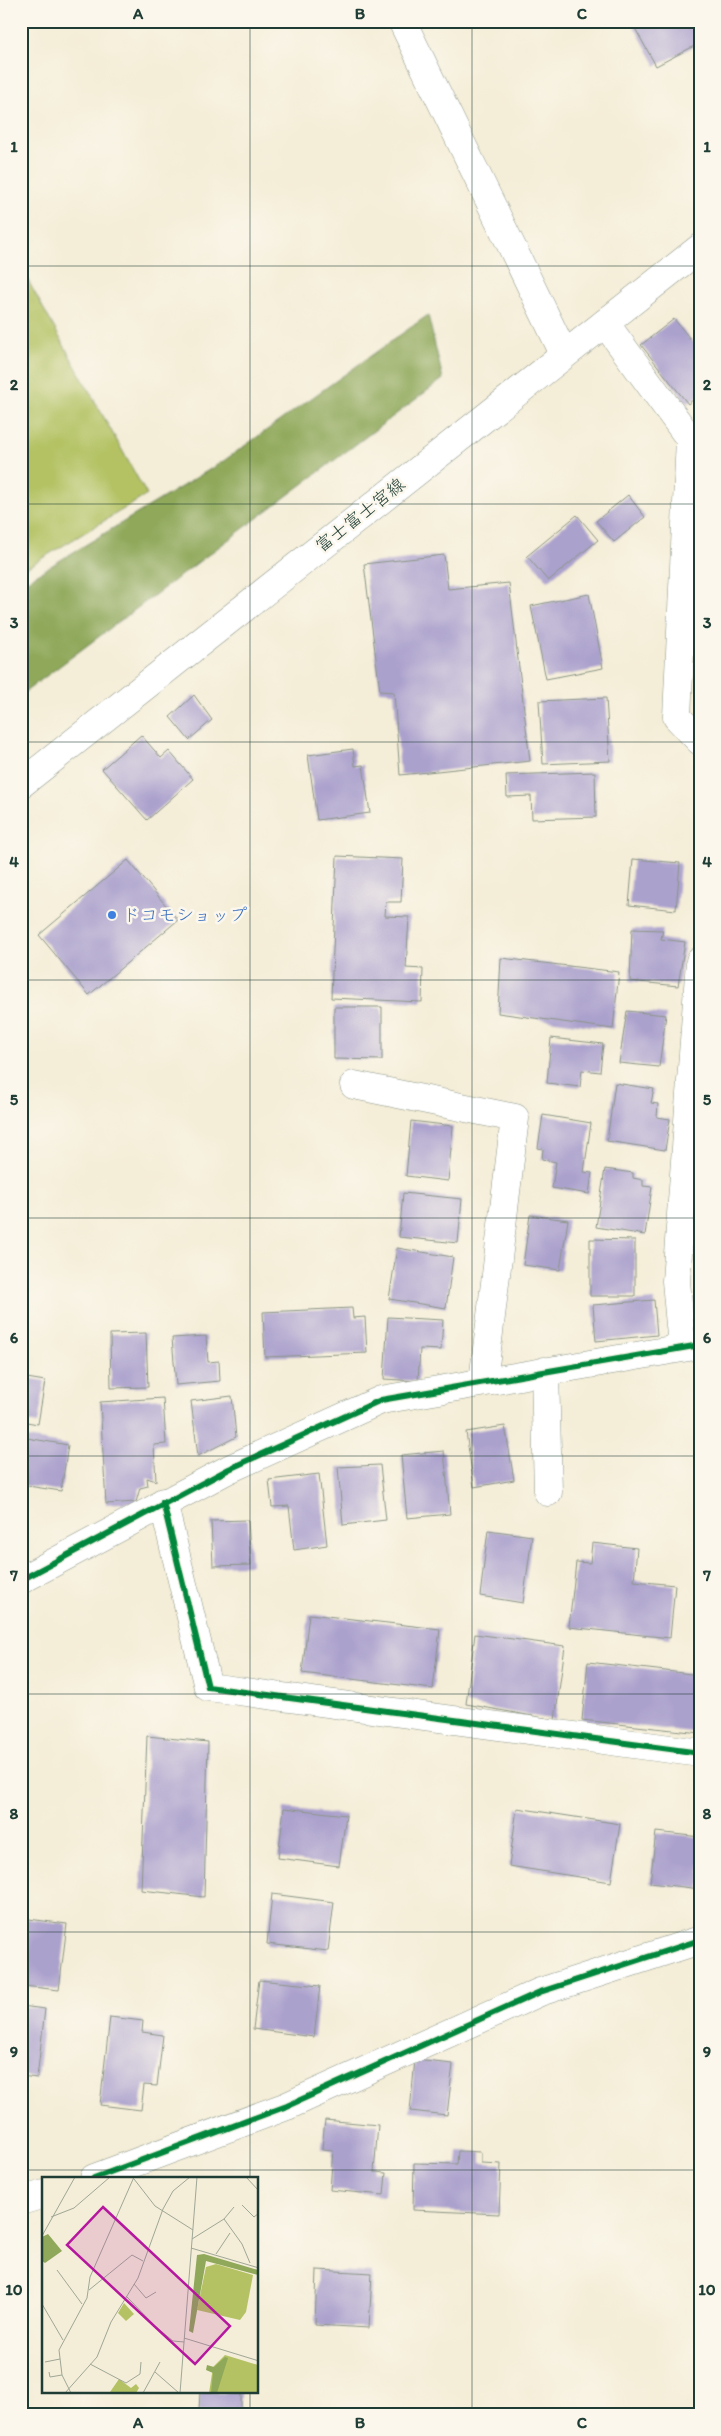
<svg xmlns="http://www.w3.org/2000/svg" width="721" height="2436" viewBox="0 0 721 2436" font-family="Itim,'Klee One',sans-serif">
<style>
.green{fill:#b4c264;stroke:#6a804c}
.forest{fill:#8fa85a;stroke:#577247}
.building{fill:#aba1cd}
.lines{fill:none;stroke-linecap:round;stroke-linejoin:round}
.minor-casing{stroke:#8a9586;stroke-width:29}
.secondary-casing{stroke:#8a9586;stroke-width:29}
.minor{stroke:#fff;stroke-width:28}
.secondary{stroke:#fff;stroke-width:28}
.cycleway-casing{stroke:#fbf7ec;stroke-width:9}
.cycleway{stroke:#00873e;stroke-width:6}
.grid{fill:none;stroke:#1f3d34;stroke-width:1;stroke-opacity:0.55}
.shop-dot{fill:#3f7fe0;stroke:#fbf7ec;stroke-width:2}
.labels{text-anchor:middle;stroke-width:5;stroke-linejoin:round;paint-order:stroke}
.street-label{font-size:18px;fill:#1f3d34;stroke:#fbf7ec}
.shop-label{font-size:18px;fill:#366cbe;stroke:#fbf7ec;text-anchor:start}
.inset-road{fill:none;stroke:#9fa796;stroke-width:1}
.view{fill:#b5179e;fill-opacity:0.15;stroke:#b5179e;stroke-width:2.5}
.inset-edge{fill:none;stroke:#1f3d34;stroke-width:2.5}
.neatline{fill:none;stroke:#1f3d34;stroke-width:2}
.grid-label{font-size:16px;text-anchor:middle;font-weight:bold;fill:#1f3d34}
</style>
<rect width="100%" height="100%" fill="#fbf7ec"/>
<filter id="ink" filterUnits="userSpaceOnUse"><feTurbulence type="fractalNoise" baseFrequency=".02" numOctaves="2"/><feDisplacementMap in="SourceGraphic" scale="10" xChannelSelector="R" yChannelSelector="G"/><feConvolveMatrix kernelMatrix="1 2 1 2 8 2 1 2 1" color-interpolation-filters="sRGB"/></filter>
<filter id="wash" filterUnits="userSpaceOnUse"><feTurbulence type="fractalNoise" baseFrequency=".0096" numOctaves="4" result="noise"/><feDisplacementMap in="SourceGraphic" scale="20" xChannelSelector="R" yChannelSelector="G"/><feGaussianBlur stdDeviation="1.12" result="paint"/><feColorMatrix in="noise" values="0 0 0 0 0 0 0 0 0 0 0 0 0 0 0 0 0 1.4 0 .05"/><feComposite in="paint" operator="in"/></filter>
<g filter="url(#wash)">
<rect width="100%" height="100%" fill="#f4edd7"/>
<path class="green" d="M21 268 147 495 21 571Z"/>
<path class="forest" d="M428 315 443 379 21 695V584L222 462Z"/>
<g id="blocks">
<path class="building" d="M631 21H700V43L656 66Z
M674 319 700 351V394L688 404 641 345Z
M628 495 645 517 614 542 596 521Z
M577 515 598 540 548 581 527 556Z
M444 555 448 589 509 583 530 761 400 775 394 692 380 691 364 564Z
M589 594 603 668 546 679 531 606Z
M194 695 212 720 189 740 170 717Z
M606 698 610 761 543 764 539 701Z
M141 735 161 758 169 751 193 779 147 820 102 769Z
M353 749 355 766 363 765 370 813 317 820 308 755Z
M595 772 596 817 532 819 531 796 507 797 506 775Z
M337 856 403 859 401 902H386L385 916 409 917 406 968 423 969 422 1002 331 998Z
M633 859 680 863 676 910 629 905Z
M128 860 178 920 89 995 39 935Z
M632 929 663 930 661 939 685 942 678 986 630 981Z
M501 958 619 972 613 1029 498 1013Z
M334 1007H382V1060L334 1059Z
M627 1011 666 1015 659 1067 619 1063Z
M551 1038 603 1044 600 1072 582 1070 580 1087 547 1083Z
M615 1083 654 1089 651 1103 658 1104 657 1117 670 1119 665 1150 607 1141Z
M543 1115 591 1123 584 1172 592 1173 589 1194 552 1188 556 1162 542 1159 543 1149 538 1148Z
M411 1121 453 1126 448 1181 406 1176Z
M605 1169 633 1173V1178L643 1180V1186L652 1187 645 1235 596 1227Z
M403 1193 462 1199 458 1243 399 1237Z
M530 1215 568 1220 560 1270 523 1265Z
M590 1239 635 1240V1296H590Z
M397 1248 453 1257 446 1308 389 1299Z
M654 1300 657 1335 596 1341 593 1305Z
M352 1308 353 1318 365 1317 367 1353 265 1357 263 1312Z
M388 1317 443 1320 441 1350 420 1349 418 1381 384 1379Z
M146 1333 148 1387 111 1388 110 1334Z
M206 1336 208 1362 219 1361 220 1381 176 1385 172 1338Z
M21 1377 45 1381 38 1424 21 1421Z
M232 1396 236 1437 198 1456 191 1401Z
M163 1398 166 1444 154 1445 156 1481 147 1478 148 1486 140 1488 136 1502 106 1504 100 1402Z
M505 1426 514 1480 474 1487 466 1432Z
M21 1437 68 1445 61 1491 21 1485Z
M444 1451 450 1514 407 1518 401 1455Z
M380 1465 386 1520 343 1525 338 1467Z
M319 1474 327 1545 294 1550 289 1506 272 1507 269 1480Z
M248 1520 251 1565 213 1566 211 1521Z
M488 1530 532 1536 523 1603 480 1596Z
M592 1543 637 1548 634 1581 675 1585 670 1638 569 1627 576 1562 590 1563Z
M309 1614 440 1629 433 1689 302 1673Z
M475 1634 565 1646 555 1720 466 1704Z
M588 1662 700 1675V1733L582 1720Z
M147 1736 208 1742 204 1897 141 1890Z
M284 1808 346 1815 339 1866 278 1858Z
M517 1808 620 1824 611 1882 509 1866Z
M656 1832 700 1837V1889L650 1883Z
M272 1894 334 1902 328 1951 267 1944Z
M21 1918 67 1924 59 1990 24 1986 21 1995Z
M259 1980 320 1986 314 2037 253 2029Z
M21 2006 45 2009 37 2078 21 2076Z
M110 2017 143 2021 142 2032 163 2035 157 2086 144 2085 141 2110 100 2105Z
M415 2060 453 2064 447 2115 410 2111Z
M325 2120 378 2125 374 2172 386 2173 384 2195 330 2190 333 2150 322 2149Z
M458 2151 481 2152V2163L501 2164 499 2214 413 2210 414 2163 457 2164Z
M317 2270 372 2273 369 2328 315 2325Z
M200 2392H241V2413L199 2411Z"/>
</g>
</g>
<g filter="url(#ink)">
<use href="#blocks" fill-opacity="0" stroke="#8a9586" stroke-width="1"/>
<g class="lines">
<g class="minor-casing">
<path id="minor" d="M402 21 564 354
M605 323 690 439 677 717 700 741
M354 1085 515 1118 483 1382
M682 1347 676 1281 700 961
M545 1371 548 1492
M163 1502 208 1687 700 1753
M21 1580 229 1469 381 1400 700 1345
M94 2178 287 2106 540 1992 700 1940
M21 2201 44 2194"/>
</g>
<g class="secondary-casing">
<path id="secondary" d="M21 784 700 248"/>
</g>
<use href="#minor" class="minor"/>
<use href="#secondary" class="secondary"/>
<g class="cycleway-casing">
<path id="cycleway" d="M163 1502 208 1687 700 1753
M21 1580 229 1469 381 1400 700 1345
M94 2178 287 2106 540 1992 700 1940"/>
</g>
<use href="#cycleway" class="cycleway"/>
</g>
</g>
<path class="grid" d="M250 21V2178M472 21V2415M21 266H700M21 504H700M21 742H700M21 980H700M21 1218H700M21 1456H700M21 1694H700M21 1932H700M21 2170H700M250 2392V2415"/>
<circle class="shop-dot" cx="112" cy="915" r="5"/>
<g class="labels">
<g class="street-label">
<text transform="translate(360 515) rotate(-38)" y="6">富士富士宮線</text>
</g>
<g class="shop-label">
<text x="122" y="921">ドコモショップ</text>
</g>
</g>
<g transform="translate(42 2177)">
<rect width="216" height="216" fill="#f4edd7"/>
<path d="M174 87 211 98 204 135 198 143 155 133 164 90ZM82 126 92 137 84 144 76 136ZM183 178 216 188V216H167L171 190ZM77 202 89 211 94 207 97 211 94 216 68 215Z" fill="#b4c264"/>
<path d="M6 57 20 74 3 86 0 84V60ZM162 77 216 93V98L164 84 151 156 147 154 155 78ZM183 180 186 181 175 216H169L171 196 164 193 165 188 172 190Z" fill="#8fa85a"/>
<path class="inset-road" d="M204 0 217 14M92 2 113 29 151 53M200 28 212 40 217 36M9 40 32 31 68 0M182 42 200 67 208 86M0 59 33 0M150 62 182 42 192 30M149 71 217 91M174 77 188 56M15 93 40 127M92 107 104 121 114 115M47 113 90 78 101 84M84 119 114 150 131 164 142 165M0 127 21 163M142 161 217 184M3 185 18 182M48 187 84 206 98 197 99 185M7 195 8 200 20 198M113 195 137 216M23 216 55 180 69 145 96 101 121 32 131 14 148 0M29 216 20 198 17 173 45 121 48 100 92 0M101 216 118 185M138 216 155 0"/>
<path class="view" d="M61 30 188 149 153 187 25 68Z"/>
<rect width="216" height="216" class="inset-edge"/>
</g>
<rect width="721" height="2436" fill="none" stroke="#fbf7ec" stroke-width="55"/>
<rect x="28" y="28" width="666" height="2380" class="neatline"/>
<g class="grid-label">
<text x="138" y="19">A</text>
<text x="360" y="19">B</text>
<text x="582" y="19">C</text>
<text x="14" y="152">1</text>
<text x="707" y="152">1</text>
<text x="14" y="390">2</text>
<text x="707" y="390">2</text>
<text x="14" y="628">3</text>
<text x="707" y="628">3</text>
<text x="14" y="867">4</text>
<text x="707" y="867">4</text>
<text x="14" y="1105">5</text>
<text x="707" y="1105">5</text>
<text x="14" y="1343">6</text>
<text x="707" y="1343">6</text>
<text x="14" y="1581">7</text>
<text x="707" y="1581">7</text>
<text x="14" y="1819">8</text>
<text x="707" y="1819">8</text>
<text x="14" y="2057">9</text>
<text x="707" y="2057">9</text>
<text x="14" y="2295">10</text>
<text x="707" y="2295">10</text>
<text x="138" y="2428">A</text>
<text x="360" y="2428">B</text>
<text x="582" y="2428">C</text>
</g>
</svg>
